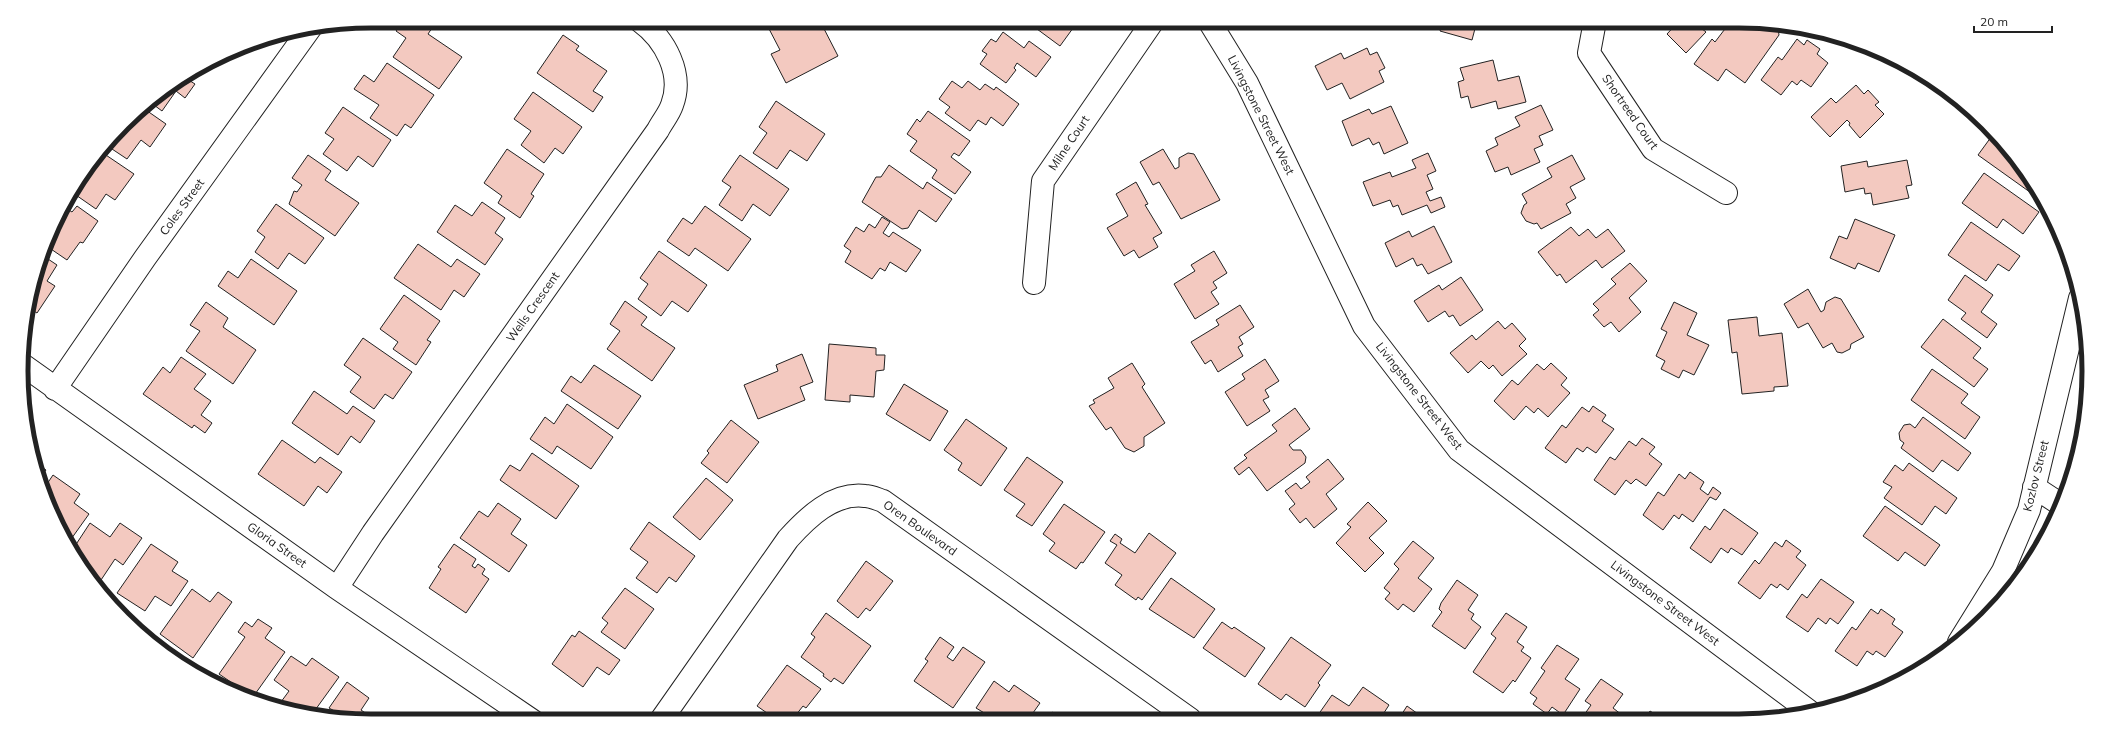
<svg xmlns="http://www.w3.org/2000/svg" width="2110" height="742" viewBox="0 0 2110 742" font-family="Mulish,sans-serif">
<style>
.building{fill:#f3c9c0;stroke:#222}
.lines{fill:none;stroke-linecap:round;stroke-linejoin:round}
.minor-casing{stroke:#222;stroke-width:24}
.minor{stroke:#fff;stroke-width:22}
.labels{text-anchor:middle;stroke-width:3;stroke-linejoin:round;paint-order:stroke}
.street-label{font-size:12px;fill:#222;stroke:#fff}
.rim{fill:none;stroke:#222;stroke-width:5}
</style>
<rect width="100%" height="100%" fill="#fff"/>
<path class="building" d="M403 21H428L434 25 428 34 462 57 439 89 393 57 406 38 396 31Z
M775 21H820L838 56 786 83 771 54 780 50 767 25Z
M1039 21H1071L1076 24 1060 46 1037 29 1042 22Z
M1443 21H1477L1472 40 1440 31Z
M1484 21H1499L1498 25Z
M1679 21H1707L1701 28 1706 32 1686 53 1667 34Z
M1731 21 1776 26 1778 28 1779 35 1745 83 1726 69 1718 81 1694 64 1712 39 1715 42Z
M1003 32 1024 48 1029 41 1051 57 1036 77 1017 63 1014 68 1016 70 1006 83 980 64 987 54 982 51 991 39 996 42Z
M563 35 579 46 576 50 607 71 593 91 603 97 593 112 537 73Z
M1797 39 1804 45 1807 40 1820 49 1817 54 1828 63 1811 87 1801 80 1797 85 1792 81 1781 95 1761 80 1778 57 1782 60Z
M1367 48 1370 55 1377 52 1385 68 1379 71 1384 82 1350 99 1342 83 1327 90 1315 66 1341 53 1344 59Z
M1493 60 1498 81 1519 76 1526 102 1498 109 1496 101 1471 108 1468 96 1461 98 1458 82 1464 80 1460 68Z
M387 63 434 95 411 128 405 124 397 136 370 118 379 105 354 89 364 75 374 82Z
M187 79 195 84 185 98 176 91 162 111 150 102Z
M952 81 962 88 968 81 980 90 985 84 994 90 996 87 1019 104 1003 126 991 117 986 125 978 120 970 131 945 113 950 107 939 99Z
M1856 85 1864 94 1868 90 1879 102 1875 105 1884 114 1860 138 1849 125 1850 123 1847 120 1830 137 1811 117 1831 98 1836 103Z
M533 92 582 127 563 154 555 148 544 163 521 145 531 131 514 119Z
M776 101 825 134 807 161 790 150 777 169 753 153 767 133 759 127Z
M1541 105 1553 130 1539 136 1543 145 1534 149 1540 162 1511 175 1508 167 1495 172 1486 151 1498 145 1495 138 1520 126 1515 117Z
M1391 106 1408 143 1384 154 1379 142 1373 145 1369 138 1352 146 1342 121 1369 109 1372 114Z
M343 107 391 140 373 167 358 156 347 171 323 154 334 139 325 133Z
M143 108 166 124 150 147 141 140 127 159 106 145 135 114 138 116Z
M928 111 970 141 959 156 954 153 951 157 971 172 955 194 932 178 937 170 910 151 917 141 907 134 917 119 920 122Z
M1994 133 2002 140 2042 196 2041 200 1978 155Z
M507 149 544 174 531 194 534 196 520 218 498 203 502 196 484 183Z
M1163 149 1175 169 1179 167V158L1188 153 1194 154 1220 200 1181 219 1159 182 1153 185 1140 162Z
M100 151 134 174 115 200 106 194 96 209 73 193 93 158Z
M1428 153 1436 171 1427 175 1433 189 1426 192 1430 201 1441 197 1445 207 1431 213 1427 205 1402 215 1398 205 1393 207 1390 200 1373 206 1363 182 1390 172 1392 177 1416 168 1412 160Z
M308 155 331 171 325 180 359 203 335 236 289 204 294 191 297 192 302 185 292 178Z
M740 155 789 189 770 216 753 204 742 221 719 205 731 187 722 181Z
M1572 155 1585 179 1570 187 1576 198 1566 204 1571 213 1541 229 1537 223 1534 224 1526 221 1521 213 1524 205 1527 203 1522 194 1552 177 1547 168Z
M1907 160 1912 185 1906 186 1909 198 1873 205 1871 193 1865 194 1864 188 1845 192 1841 166 1867 161 1868 167Z
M889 165 923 189 927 182 952 199 936 222 919 210 908 228 902 229 862 202 876 177H881Z
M1984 173 2039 212 2023 234 2003 219 1997 228 1962 203Z
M1136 182 1148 204 1145 205 1162 233 1153 238 1158 247 1139 258 1134 250 1124 256 1107 228 1128 216 1116 194Z
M482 202 505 218 495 233 503 239 485 265 437 232 455 205 472 216Z
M276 204 324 238 305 264 289 253 278 269 255 252 265 237 257 231Z
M63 206 72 212 77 206 98 221 83 243 80 242 67 260 48 247 57 216Z
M705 206 751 239 728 271 695 248 689 256 667 241 683 218 692 224Z
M882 217 890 222 883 233 889 237 893 232 921 250 906 272 890 262 885 271 880 268 872 279 845 262 851 251 844 246 856 227 864 232 869 224 875 228Z
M1855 219 1895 235 1879 272 1858 263 1855 269 1830 258 1839 236 1847 239Z
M1971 222 2020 256 2009 271 1998 264 1986 281 1948 255Z
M1434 226 1452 262 1428 274 1422 264 1417 266 1413 258 1396 267 1385 243 1409 231 1412 237Z
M1571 227 1579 236 1588 229 1596 238 1608 229 1625 251 1602 268 1596 260 1566 283 1560 274 1557 276 1538 252Z
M418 244 451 267 457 259 480 274 464 297 454 290 441 310 394 278Z
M659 251 707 285 688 312 672 301 661 316 638 299 648 284 640 278Z
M1214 251 1227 273 1213 282 1217 288 1211 292 1219 304 1195 319 1174 284 1195 271 1191 265Z
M45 257 57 265 47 281 55 286 37 313 29 308Z
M251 259 297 291 274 325 218 286 228 271 238 278Z
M1630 263 1647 281 1629 298 1641 312 1619 332 1611 322 1604 327 1593 315 1599 310 1593 304 1616 284 1611 279Z
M1965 275 1993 295 1981 312 1997 324 1987 338 1961 319 1966 313 1948 300Z
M1461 277 1483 310 1460 326 1453 315 1449 317 1445 311 1428 322 1414 301 1439 285 1442 290Z
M1808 289 1821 312 1824 310 1826 302 1835 297 1841 299 1864 337 1851 344 1850 349 1842 353 1837 352 1832 343 1823 348 1808 323 1798 328 1784 304Z
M404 295 440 321 427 340 431 342 416 365 393 349 398 342 380 329Z
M625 301 647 317 641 325 675 348 652 381 607 349 620 331 610 324Z
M206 302 228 318 223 327 256 350 233 384 186 351 200 331 190 325Z
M1674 302 1697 313 1687 335 1709 345 1694 375 1683 370 1679 378 1661 369 1665 361 1656 356 1667 332 1661 329Z
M1240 305 1254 327 1239 337 1243 344 1238 347 1243 356 1218 372 1211 360 1205 364 1191 342 1219 325 1216 320Z
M1757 317 1759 336 1782 333 1788 386 1774 387V391L1742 394 1737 352 1732 353 1728 320Z
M1943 319 1981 348 1973 358 1988 369 1974 387 1921 347Z
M1498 321 1505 329 1512 323 1526 339 1519 346 1527 354 1502 376 1493 365 1489 369 1481 361 1468 373 1450 353 1472 335 1476 340Z
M363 338 412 372 393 399 385 394 374 409 350 392 361 377 344 365Z
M829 344 876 348V355H885L884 370 876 371 874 397 850 395V402L825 400Z
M802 354 813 382 800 387 805 400 758 419 744 385 778 371 776 365Z
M181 357 206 374 194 389 211 401 201 415 212 423 205 433 194 425 192 428 143 394 163 367 170 373Z
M1265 359 1279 381 1265 390 1269 397 1263 400 1270 411 1247 426 1225 392 1245 379 1242 374Z
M1132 363 1145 384 1142 387 1165 423 1144 437V446L1134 452 1125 448 1111 427 1106 430 1089 406 1095 403 1093 400 1114 388 1108 378Z
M1551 363 1567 378 1561 385 1570 393 1548 417 1538 408 1534 413 1526 406 1514 420 1494 401 1512 380 1518 385 1537 364 1544 370Z
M594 365 641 396 618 429 561 391 571 376 581 383Z
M1932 369 1968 394 1961 403 1980 417 1965 439 1911 400Z
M904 384 948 411 930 441 886 414Z
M314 391 347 414 353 406 375 421 360 443 351 436 338 455 292 423Z
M567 404 613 437 591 469 557 446 552 454 530 439 545 417 554 424Z
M1593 406 1606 415 1602 421 1614 429 1596 453 1587 447 1583 452 1577 448 1566 463 1545 448 1562 425 1566 428 1582 407 1589 412Z
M1295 408 1310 429 1289 445 1293 450H1301L1306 457 1305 463 1267 491 1249 467 1239 475 1234 468 1247 458 1244 455 1277 431 1272 425Z
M1923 417 1971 453 1958 471 1942 460 1933 472 1901 448 1904 443 1900 440 1899 433 1904 425 1910 424 1915 428Z
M966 419 1007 448 981 486 958 470 962 463 944 450Z
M731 420 759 442 727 483 701 463 709 453 707 451Z
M1642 438 1655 447 1649 454 1662 464 1646 486 1636 479 1631 484 1626 480 1615 495 1594 480 1610 457 1615 460 1629 441 1636 446Z
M282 440 315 463 320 457 342 472 327 493 318 486 304 506 258 474Z
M532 453 579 486 556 519 500 480 510 465 520 471Z
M1027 457 1063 482 1032 526 1016 516 1025 504 1004 490Z
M1328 459 1344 479 1326 494 1337 509 1314 528 1306 518 1300 523 1289 509 1295 504 1285 491 1296 483 1301 489 1310 482 1306 477Z
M33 461 46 470 40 478Z
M1909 463 1957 498 1946 514 1935 506 1922 525 1884 498 1892 487 1883 482 1895 465 1903 471Z
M1690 472 1704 482 1700 489 1708 495 1713 487 1721 493 1716 500 1710 497 1693 522 1682 514 1679 519 1674 515 1663 530 1643 515 1658 492 1664 496 1679 474 1685 479Z
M53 475 80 494 74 503 89 514 69 542 45 487Z
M706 478 733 500 700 540 673 517Z
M1368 502 1387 521 1369 538 1384 553 1365 572 1336 543 1351 527 1347 524Z
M498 503 521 519 511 534 527 545 509 572 460 538 479 511 488 517Z
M1064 504 1105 532 1083 563 1081 562 1076 569 1049 551 1055 543 1043 534Z
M1885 506 1940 545 1925 566 1905 552 1898 561 1863 536Z
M1724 509 1758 533 1742 555 1731 548 1728 553 1721 548 1711 563 1690 548 1705 526 1710 530Z
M649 522 695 556 676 582 669 577 657 593 636 578 648 562 630 549Z
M90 523 110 537 120 523 142 538 123 565 115 559 97 586 80 566 73 549Z
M1149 533 1176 553 1142 600 1138 597 1136 600 1115 585 1122 575 1105 563 1117 545 1110 541 1115 534 1122 539 1120 543 1135 553Z
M1786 540 1801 551 1796 557 1806 565 1788 590 1780 584 1777 588 1771 584 1760 599 1738 583 1755 560 1759 564 1775 542 1782 547Z
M1413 541 1434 558 1418 578 1432 589 1414 612 1403 604 1398 610 1385 599 1390 593 1384 588 1399 569 1394 564Z
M151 544 178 562 172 571 188 581 171 606 155 596 145 611 117 593Z
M454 544 476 559 472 566 475 568 478 564 485 569 482 574 489 579 466 613 429 588 441 569 438 567Z
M866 561 893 581 870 611 866 608 858 618 837 601Z
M1171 578 1215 609 1194 638 1149 609Z
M1821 579 1854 602 1838 624 1830 618 1826 624 1818 618 1808 632 1786 617 1802 594 1807 598Z
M1457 580 1478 595 1468 610 1474 614 1471 619 1481 627 1465 649 1432 626 1442 612 1439 609 1441 603Z
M625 588 654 609 625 649 601 632 608 623 602 618Z
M192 589 210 602 218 592 232 602 193 658 160 634Z
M1871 609 1878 614 1881 609 1895 619 1892 624 1903 632 1885 657 1876 651 1873 655 1867 651 1857 666 1835 651 1852 627 1856 630Z
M826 613 871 646 843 684 834 678 831 682 823 676 824 674 801 657 815 637 811 634Z
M1506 613 1527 627 1517 642 1524 647 1521 651 1531 658 1515 682 1513 680 1503 693 1473 672 1496 638 1491 634Z
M258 619 272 628 265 638 285 652 253 697 219 674 245 637 238 632 245 622 252 627Z
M1222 622 1232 629 1234 627 1265 648 1245 677 1203 648Z
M579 631 620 660 609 675 597 667 583 687 552 664 572 635 575 637Z
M940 637 954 647 947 657 953 661 963 647 985 662 953 708 914 681 928 661 925 659Z
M1291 637 1331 665 1318 683 1320 685 1305 707 1286 694 1281 700 1258 684Z
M1557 645 1579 659 1565 679 1580 689 1563 715 1552 707 1547 714 1533 704 1537 698 1530 693 1545 671 1541 668Z
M291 656 306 666 312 658 339 677 313 713 283 709 278 706 289 691 274 680Z
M787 665 821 689 806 708 803 706 792 720H777L757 706Z
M1601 679 1623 694 1613 708 1622 715 1619 718H1582L1591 705 1585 701Z
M994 681 1009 692 1014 685 1040 703 1028 720H989L991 717 976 708Z
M347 682 369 698 361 710 377 721 336 716 338 713 329 708Z
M1363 687 1389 705 1380 719H1323L1318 715 1332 695 1349 706Z
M1407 706 1425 719H1393L1396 714 1400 717Z
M1650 711 1661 718H1645Z
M1052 712 1064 720H1047Z"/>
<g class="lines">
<g class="minor-casing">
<path id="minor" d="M1209 21 1247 83 1364 326 1459 450 1809 711
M1595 21 1589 53 1653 149 1726 193
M1034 283 1043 181 1153 21
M23 365 337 588 533 721
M55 389 145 258 311 27
M2034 487 2060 504
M337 588 373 533 658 130C662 122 669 114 672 105 684 74 665 39 640 21
M1959 642 2003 571 2029 510 2080 298
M661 720 788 539C807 518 833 492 865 496 871 496 877 499 883 501L1190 719"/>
</g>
<use href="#minor" class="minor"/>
</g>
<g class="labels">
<g class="street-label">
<text transform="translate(1630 112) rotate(55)" y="4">Shortreed Court</text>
<text transform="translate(1261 115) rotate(63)" y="4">Livingstone Street West</text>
<text transform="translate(1069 143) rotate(-56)" y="4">Milne Court</text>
<text transform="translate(182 207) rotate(-54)" y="4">Coles Street</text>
<text transform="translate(533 307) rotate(-55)" y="4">Wells Crescent</text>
<text transform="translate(1419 396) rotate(52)" y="4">Livingstone Street West</text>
<text transform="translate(2036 476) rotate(-76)" y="4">Kozlov Street</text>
<text transform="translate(920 528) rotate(35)" y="4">Oren Boulevard</text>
<text transform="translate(277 545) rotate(35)" y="4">Gloria Street</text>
<text transform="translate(1665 603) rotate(37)" y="4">Livingstone Street West</text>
</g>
</g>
<path d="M0 0H2110V742H0ZM371 28H1739A343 343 0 0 1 2082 371V371A343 343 0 0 1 1739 714H371A343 343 0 0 1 28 371V371A343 343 0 0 1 371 28Z" fill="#fff" fill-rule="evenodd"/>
<path class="rim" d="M371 28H1739A343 343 0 0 1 2082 371V371A343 343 0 0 1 1739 714H371A343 343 0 0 1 28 371V371A343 343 0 0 1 371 28Z"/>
<path d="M1974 26v6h78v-6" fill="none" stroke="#222222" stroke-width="2"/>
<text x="1980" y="26" font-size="12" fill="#222222" stroke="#ffffff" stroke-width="3" paint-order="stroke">20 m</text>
</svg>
